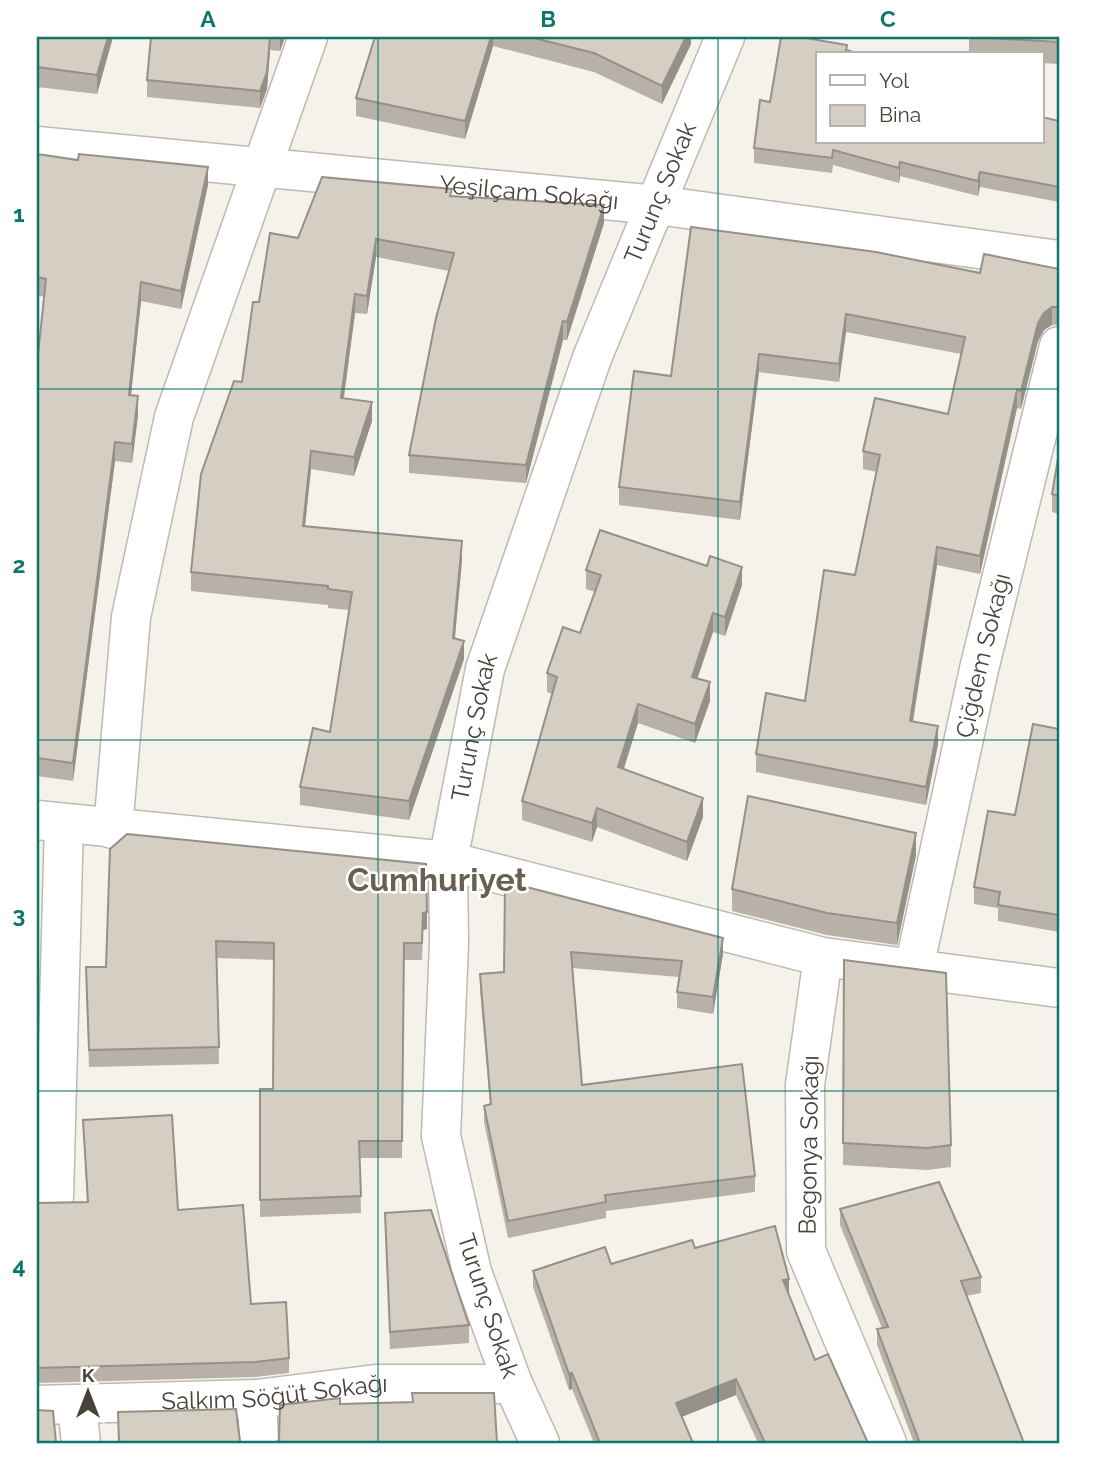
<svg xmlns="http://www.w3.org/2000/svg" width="1096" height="1480" viewBox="0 0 1096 1480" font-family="Raleway,sans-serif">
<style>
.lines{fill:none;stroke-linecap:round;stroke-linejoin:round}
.minor-casing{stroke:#bfb9af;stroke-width:41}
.minor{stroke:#fff;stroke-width:38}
.wall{fill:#b7b1a7}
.shaded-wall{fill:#959088}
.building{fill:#d5cec2;stroke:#959088;stroke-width:2}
.grid{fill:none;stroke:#0f766e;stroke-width:2;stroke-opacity:0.55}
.labels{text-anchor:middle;stroke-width:5;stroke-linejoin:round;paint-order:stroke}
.street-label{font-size:24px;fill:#48423a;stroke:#fff}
.district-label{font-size:32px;font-weight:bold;fill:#696052;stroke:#fff}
.neatline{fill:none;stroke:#0f766e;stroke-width:2.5}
.grid-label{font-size:23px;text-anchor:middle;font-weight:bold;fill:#0f766e}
</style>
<rect width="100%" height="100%" fill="#f4f2eb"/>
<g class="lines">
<g class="minor-casing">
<g id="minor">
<path id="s1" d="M37 146 657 205 1059 260"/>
<path d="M37 820 448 861 823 957 1059 988"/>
<path d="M113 829 131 617 174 417 308 37"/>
<path d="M823 957 805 1085 806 1251 887 1443"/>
<path id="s2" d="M914 968 979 669 1059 346"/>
<path d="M37 1198 54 1197 64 823"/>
<path d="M257 1399 259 1443"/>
<path id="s3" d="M37 1405 257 1399 376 1384H513"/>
<path d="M77 1406 81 1443"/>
<path id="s4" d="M540 1443 513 1384 472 1272 441 1136 449 943 448 861 485 669 592 358 725 37"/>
</g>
</g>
<use href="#minor" class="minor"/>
</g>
<path class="wall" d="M37 37H113L97 94 37 87Z
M151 37H285L280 51 270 50 267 89 260 108 147 97V80Z
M375 37H691V44L662 104 594 72 493 46 465 139 356 116V98Z
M969 37H1059V64L1042 63V54H969Z
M1059 121V202L980 187 978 196 900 176 899 183 833 165 832 173 754 163V148Z
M37 154 78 160 208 185 181 309 141 301 131 395 138 415 132 463 115 461 73 781 37 776V364L44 297 37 295Z
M452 197 604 223 567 340H563L526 483 409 473V455L449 271 376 257 367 314 355 313 344 398 372 421 354 476 311 469 305 526 462 560 455 638 464 659 409 820 300 805V787L330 732 349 610 328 608V605L191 591V572L242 382 259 302 298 238Z
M691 227 980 273 1059 269V325H1052L1044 330 1038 341 1021 409 1017 408 980 574 937 565 913 722 938 744 926 805 756 772V754L805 701 855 575 877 472 863 469V451L948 414 961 354 846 332 839 382 759 372 740 520 619 505V487L671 376Z
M1059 453V514L1052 512V494Z
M586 570 742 585 725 636 713 632 697 678 710 701 695 743 638 723 624 769 703 817 687 861 597 827 592 842 522 820V801L552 694 547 692V673L580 633 595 592 586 589Z
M1059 729V932L998 921V908L974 904V887L1015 815Z
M110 849 427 929 423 930 422 960H404L402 1158H360L361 1213 260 1217V1089H273L274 960 217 958 219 1064 89 1067 86 984 106 967Z
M916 855 897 945 827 935 732 911V889Z
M505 885 723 954 713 1014 677 1008V992L679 977 572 968 582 1085 755 1176V1192L606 1211V1218L508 1238 484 1122V1106L490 1105 480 990V974L504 972Z
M844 960 951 1145V1167L927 1170 843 1165Z
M83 1120 178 1210 251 1304 289 1358V1373L255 1377 37 1383V1203L87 1202Z
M840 1209 981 1277V1293L966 1296 1024 1443H914L877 1345V1329L882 1328 840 1225Z
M385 1213 469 1325V1343L390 1349Z
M695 1248 789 1295 815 1360 868 1443H758L736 1395 682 1417 693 1443H594L572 1389 569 1390 533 1287V1271L611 1264Z"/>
<path class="shaded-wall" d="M108 37H113L97 94V75Z
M270 37V50L267 89 260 108V91Z
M280 37H285L280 51Z
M491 37H493V46L465 139V121Z
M686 37H691V44L662 104V86Z
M900 162V176L899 183V168Z
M208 167V185L181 309V291Z
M980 172V187L978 196V181Z
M604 205V223L567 340V322Z
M376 239V257L367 314V296Z
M141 282V301L129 413V395Z
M355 294V313L341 416V398Z
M1052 307V325L1044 330 1038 341 1021 409V391L1038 323 1044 313Z
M846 314V332L839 382V364Z
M563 321V340L526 483V465Z
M759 354V372L740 520V502Z
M1017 390V408L980 574V556Z
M138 396V415L132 463V444Z
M372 402V421L354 476V457Z
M115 442V461L73 781V763Z
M311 451V469L303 545V526Z
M462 541V560L453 656V638Z
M937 547V565L910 739V721Z
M742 567V585L725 636V617Z
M713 613V632L692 695V677Z
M464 641V659L409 820V801Z
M710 682V701L695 743V724Z
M638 704V723L618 786V767Z
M938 726V744L926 805V787Z
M703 798V817L687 861V842Z
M597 808V827L592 842V823Z
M916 833V855L897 945V923Z
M427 912V929L423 930 422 960 423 913Z
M723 938V954L713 1014V997Z
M789 1279V1295L783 1280Z
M572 1373V1389L569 1390V1374Z
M736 1379V1395L676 1419V1403Z"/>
<path class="building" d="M37 37H108L97 75 37 67Z
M151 37H270L267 72 260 91 147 80Z
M375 37H491L465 121 356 98Z
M530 37H686L662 86 594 53Z
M781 37H800L847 45 846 50 861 54H818V142H1042V117L1059 121V187L980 172 978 181 900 162 899 168 833 150 832 158 754 148 760 100 770 102Z
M969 37H1059V42Z
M37 154 78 160 79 154 208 167 181 291 141 282 129 395 138 396 132 444 115 442 73 763 37 758V364L46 279 37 277Z
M322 177 452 189 450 196 604 205 567 322 563 321 526 465 409 455 436 318 454 253 376 239 367 296 355 294 341 398 372 402 354 457 311 451 303 526 462 541 453 638 464 641 409 801 300 787 313 728 330 732 352 592 328 589V586L191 572 201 474 234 381 242 382 253 302H259L270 233 298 238Z
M691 227 876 252 980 273 984 254 1059 269V307H1052L1044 313 1038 323 1021 391 1017 390 980 556 937 547 910 721 938 726 926 787 756 754 766 693 805 701 824 570 855 575 880 455 863 451 875 398 948 414 965 337 846 314 839 364 759 354 740 502 619 487 634 371 671 376Z
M1059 453V496L1052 494Z
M600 530 707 566 710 556 742 567 725 617 713 613 692 677 710 682 695 724 638 704 618 767 703 798 687 842 597 808 592 823 522 801 557 677 547 673 563 627 580 633 601 575 586 570Z
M1033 724 1059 729V915L998 905 1000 892 974 887 988 811 1015 815Z
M748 796 916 833 897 923 827 913 732 889Z
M127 834 426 864 427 912 423 913 422 943H404L402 1141H359L361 1196 260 1200V1089H273L274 943 216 941 219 1047 89 1050 86 967H106L110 849Z
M505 885H519L723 938 713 997 677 992 682 961 571 952 582 1085 742 1064 755 1176 605 1195 606 1202 508 1221 484 1106 491 1104 480 974 504 972Z
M844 960 946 973 951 1145 927 1148 843 1143Z
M172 1115 178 1210 243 1205 251 1304 286 1302 289 1358 255 1362 37 1368V1203L88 1202 83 1120Z
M939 1182 981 1277 961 1281 1024 1443H920L877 1329 888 1327 840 1209Z
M431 1210 469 1325 390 1332 385 1213Z
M775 1226 789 1279 783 1280 815 1360 828 1354 868 1443H765L736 1379 676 1403 693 1443H600L572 1373 569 1374 533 1271 605 1247 611 1264 692 1240 695 1248Z
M412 1393H494L497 1443H275L279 1440 280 1405 340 1398V1404L413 1402Z
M236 1409 240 1441 242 1443H119L118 1412Z
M37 1410 53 1411 56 1443H37Z"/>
<path class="grid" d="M378 37V1443M718 37V1443M37 389H1059M37 740H1059M37 1091H1059"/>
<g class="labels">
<g class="street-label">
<text dy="8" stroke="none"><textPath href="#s1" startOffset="494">Yeşilçam Sokağı</textPath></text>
<text dy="8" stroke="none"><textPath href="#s4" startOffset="1302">Turunç Sokak</textPath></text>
<text dy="8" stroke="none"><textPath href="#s2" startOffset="320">Çiğdem Sokağı</textPath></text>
<text dy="8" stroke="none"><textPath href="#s4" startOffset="735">Turunç Sokak</textPath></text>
<text transform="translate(809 1145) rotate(-89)" y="8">Begonya Sokağı</text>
<text transform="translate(488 1306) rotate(72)" y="8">Turunç Sokak</text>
<text dy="8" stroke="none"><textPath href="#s3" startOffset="238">Salkım Söğüt Sokağı</textPath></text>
</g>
<g class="district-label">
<text x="437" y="891">Cumhuriyet</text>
</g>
</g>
<rect width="1096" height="1480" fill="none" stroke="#ffffff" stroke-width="77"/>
<rect x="816" y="52" width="228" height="91" fill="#ffffff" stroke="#b6b3b0" stroke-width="2"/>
<rect x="830" y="75" width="35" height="10" fill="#ffffff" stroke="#b6b3b0" stroke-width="2"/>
<text x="879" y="88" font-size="21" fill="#48423a">Yol</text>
<rect x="830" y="105" width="35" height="21" fill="#d5cec2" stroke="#b6b3b0" stroke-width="2"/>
<text x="879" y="122" font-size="21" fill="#48423a">Bina</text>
<g transform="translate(88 1392)" stroke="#ffffff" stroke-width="5" paint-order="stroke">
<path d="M0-5L12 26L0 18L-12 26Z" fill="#48423a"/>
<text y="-10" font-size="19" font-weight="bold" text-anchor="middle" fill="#48423a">K</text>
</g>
<rect x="38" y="38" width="1020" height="1404" class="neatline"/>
<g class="grid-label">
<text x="208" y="27">A</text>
<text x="548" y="27">B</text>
<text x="888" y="27">C</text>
<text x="19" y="222">1</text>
<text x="19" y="573">2</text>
<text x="19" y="923">3</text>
<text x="19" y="1274">4</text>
</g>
</svg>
